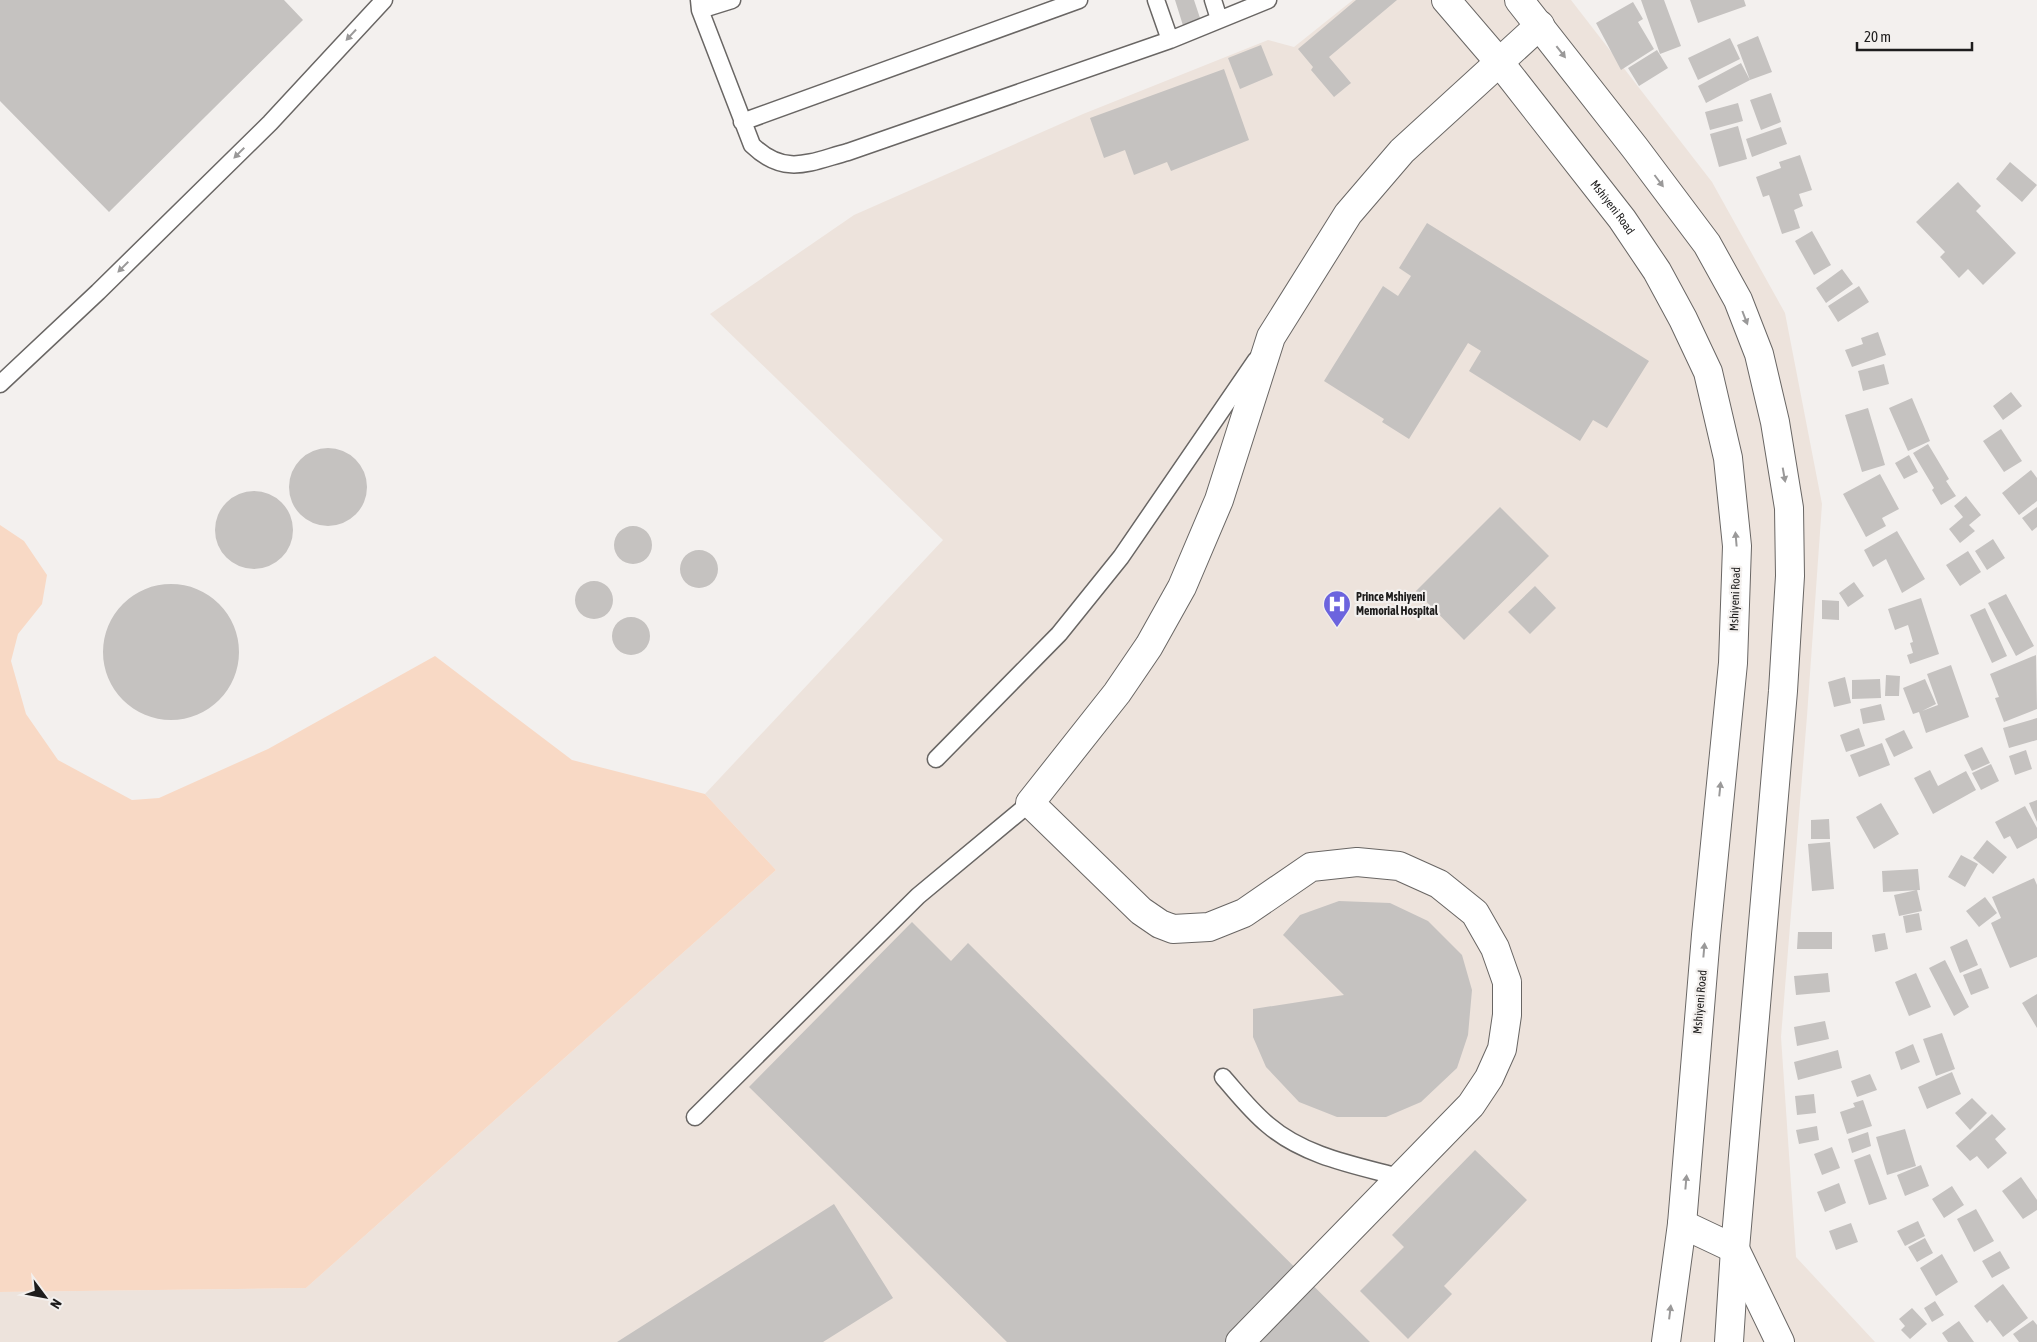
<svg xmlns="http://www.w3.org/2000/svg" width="2037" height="1342" viewBox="0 0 2037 1342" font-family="'Asap Condensed',sans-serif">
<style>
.built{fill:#ede3dc}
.green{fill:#f8d9c5}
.building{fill:#c5c2c0}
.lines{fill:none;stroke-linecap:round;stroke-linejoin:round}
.service-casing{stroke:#696664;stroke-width:19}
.minor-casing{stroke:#696664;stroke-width:30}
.service{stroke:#fff;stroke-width:16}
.minor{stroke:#fff;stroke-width:28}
.oneway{fill:#9a9999}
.labels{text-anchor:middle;stroke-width:4.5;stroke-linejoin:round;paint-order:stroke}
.street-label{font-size:12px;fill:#1e1d1d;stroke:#f3f0ee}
.poi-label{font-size:12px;font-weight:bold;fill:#1e1d1d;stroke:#f3f0ee;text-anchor:start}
</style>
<rect width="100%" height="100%" fill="#f3f0ee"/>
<path class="built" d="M1353 0H1571L1712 182 1785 313 1822 504 1807 716 1781 1037 1796 1257 1875 1342H0V1292L306 1288 776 870 705 794 943 540 710 314 854 215 1083 114 1268 40 1294 47Z"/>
<path class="green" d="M0 525 24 541 47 575 42 604 18 634 11 661 26 714 58 760 132 800 159 798 268 749 435 656 572 760 705 794 776 870 306 1288 0 1292Z"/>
<path class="building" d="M0 0H284L303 20 109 212 0 101Z
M1175 0H1194L1204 30 1186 35Z
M1356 0H1397L1329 57 1351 83 1334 97 1311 70 1313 67 1298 49Z
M1641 0H1664L1681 46 1660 54Z
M1690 0H1744L1746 6 1698 23Z
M1633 2 1643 19 1638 22 1654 49 1621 70 1596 23Z
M1758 36 1772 72 1750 80 1737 45Z
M1730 38 1740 59 1698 80 1688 58Z
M1261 45 1273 75 1240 89 1228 58Z
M1657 50 1668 68 1639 86 1628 68Z
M1741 63 1750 80 1706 103 1698 86Z
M1224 69 1249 140 1171 171 1167 162 1134 175 1125 150 1104 158 1090 118Z
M1771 93 1781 122 1761 130 1750 100Z
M1738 103 1743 121 1710 130 1705 112Z
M1738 126 1747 159 1719 167 1710 134Z
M1781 127 1787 144 1752 157 1746 139Z
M1800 155 1812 190 1799 194 1803 206 1794 210 1800 228 1782 234 1769 195 1763 197 1756 177 1781 168 1779 162Z
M2010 162 2037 185 2022 202 1996 179Z
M1958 182 1981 206 1976 211 2016 253 1983 285 1968 269 1959 278 1940 257 1945 252 1916 222Z
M1427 223 1649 361 1607 428 1593 420 1580 441 1469 371 1481 351 1468 343 1409 439 1382 422 1384 419 1324 381 1383 286 1398 296 1411 276 1399 268Z
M1812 231 1831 265 1814 275 1795 241Z
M1842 269 1853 284 1826 303 1816 288Z
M1859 286 1869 302 1838 322 1828 306Z
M1878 332 1886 355 1852 367 1845 350 1863 344 1861 338Z
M1884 364 1889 384 1863 391 1858 371Z
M2011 392 2022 406 2003 420 1993 406Z
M1912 398 1930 441 1908 451 1889 408Z
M1868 408 1885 465 1862 472 1845 415Z
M2001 429 2022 461 2004 472 1983 441Z
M1928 444 1949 479 1946 481 1956 496 1941 505 1932 490 1934 488 1913 453Z
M289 487a39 39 0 1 1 78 0a39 39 0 1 1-78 0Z
M1909 455 1918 472 1904 479 1895 463Z
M2031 470 2037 478V501L2019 515 2002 493Z
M1880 474 1899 509 1882 518 1886 526 1866 537 1843 494Z
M215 530a39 39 0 1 1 78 0a39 39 0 1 1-78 0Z
M1966 496 1981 515 1969 525 1975 531 1960 543 1949 529 1963 517 1954 506Z
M1500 507 1549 556 1464 640 1416 591Z
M2037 507V527L2032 531 2022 518Z
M614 545a19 19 0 1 1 38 0a19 19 0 1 1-38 0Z
M1897 531 1925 579 1902 593 1886 559 1873 567 1864 550Z
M1993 539 2005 558 1987 570 1975 551Z
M680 569a19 19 0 1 1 38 0a19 19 0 1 1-38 0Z
M1968 551 1981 572 1960 586 1946 565Z
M575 600a19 19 0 1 1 38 0a19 19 0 1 1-38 0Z
M1854 582 1864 596 1848 607 1839 593Z
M103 652a68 68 0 1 1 136 0a68 68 0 1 1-136 0Z
M1535 586 1556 608 1530 634 1508 612Z
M2006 594 2034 646 2016 656 1988 603Z
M1921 598 1939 654 1910 664 1907 655 1913 653 1910 643 1913 642 1908 625 1895 630 1888 609Z
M1822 600 1839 601V620L1822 619Z
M1985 608 2007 656 1992 663 1970 615Z
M612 636a19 19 0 1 1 38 0a19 19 0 1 1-38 0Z
M2036 655 2037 709 2004 722 1995 698 1999 697 1990 674Z
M1951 665 1969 717 1926 733 1919 712 1913 714 1903 688 1925 679 1936 704 1922 711 1938 705 1927 674Z
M1886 675 1900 676 1899 696H1885Z
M1845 677 1851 703 1834 707 1828 682Z
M1880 679 1881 698 1852 699V680Z
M1881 704 1885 720 1863 724 1860 709Z
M2037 718V740L2009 748 2003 728Z
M1859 728 1865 746 1846 752 1840 735Z
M1904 730 1913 748 1894 757 1885 739Z
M1882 743 1890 765 1859 777 1850 755Z
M1982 747 1990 763 1972 771 1964 755Z
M2026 750 2032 769 2015 775 2009 756Z
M1991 764 1999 781 1981 790 1972 773Z
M1930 770 1938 786 1966 771 1976 790 1933 814 1914 778Z
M2037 800V822L2029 803Z
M1881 803 1899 834 1874 849 1856 817Z
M2025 806 2037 828V838L2017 849 2010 836 2004 839 1995 822Z
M1829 819 1830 839H1811V820Z
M1987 840 2007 857 1993 874 1973 858Z
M1830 842 1834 889 1812 891 1808 844Z
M1961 855 1978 864 1965 887 1948 877Z
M1918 869 1920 890 1883 892 1882 871Z
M2034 878 2037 885V957L2010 968 1991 923 2001 918 1992 897Z
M1917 890 1922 911 1899 916 1894 895Z
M1985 897 1997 913 1979 927 1966 911Z
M1339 901 1390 903 1428 921 1462 955 1472 990 1468 1035 1457 1068 1421 1102 1386 1117H1337L1299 1102 1266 1067 1253 1037V1009L1344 995 1283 935 1300 915Z
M1919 913 1922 930 1906 933 1903 916Z
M912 922 951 961 968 943 1370 1342H1007L749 1087Z
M1798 932H1832V949H1797Z
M1885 933 1888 949 1875 952 1872 935Z
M1967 939 1978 965 1960 973 1950 947Z
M1945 960 1969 1007 1954 1016 1929 968Z
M1981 968 1989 988 1971 995 1963 975Z
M1828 973 1830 992 1796 995 1794 976Z
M1916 973 1931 1007 1909 1016 1895 982Z
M2037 994V1028L2022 1003Z
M1825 1021 1829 1039 1797 1046 1794 1027Z
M1942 1033 1955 1069 1936 1076 1923 1039Z
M1913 1044 1920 1062 1901 1070 1895 1052Z
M1838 1050 1842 1068 1798 1080 1794 1062Z
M1952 1072 1961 1094 1927 1109 1918 1087Z
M1870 1074 1877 1090 1857 1097 1851 1081Z
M1814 1094 1816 1113 1797 1115 1795 1096Z
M1972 1098 1987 1113 1970 1130 1955 1113Z
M1863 1100 1872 1126 1847 1134 1840 1112 1855 1107 1853 1103Z
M1992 1114 2006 1129 1995 1139 2007 1153 1988 1169 1977 1156 1970 1161 1956 1146Z
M1817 1126 1819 1140 1799 1144 1796 1130Z
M1905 1129 1916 1166 1887 1175 1876 1137Z
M1868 1132 1871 1146 1852 1153 1848 1139Z
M1832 1147 1840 1168 1822 1175 1814 1154Z
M1475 1150 1527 1200 1444 1286 1452 1294 1408 1339 1360 1291 1404 1247 1392 1235Z
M1870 1154 1887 1199 1869 1205 1854 1160Z
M1921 1165 1929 1186 1905 1196 1897 1175Z
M2021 1177 2037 1200V1210L2023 1219 2002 1191Z
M1839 1183 1846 1203 1825 1212 1817 1192Z
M1952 1186 1964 1205 1944 1218 1932 1199Z
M834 1204 893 1298 823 1342H617Z
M1976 1209 1994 1241 1974 1252 1957 1219Z
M1918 1221 1925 1236 1905 1246 1897 1231Z
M1851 1223 1858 1242 1836 1250 1829 1231Z
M1925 1238 1933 1253 1917 1262 1908 1247Z
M2000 1251 2010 1268 1992 1278 1982 1261Z
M1942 1254 1958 1282 1936 1296 1920 1268Z
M2003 1284 2028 1318 2003 1337 1990 1320 1987 1323 1974 1306Z
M1935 1301 1944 1315 1932 1322 1924 1308Z
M1912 1308 1927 1324 1910 1339 1901 1330 1905 1326 1899 1319Z
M2033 1320 2037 1325V1342H2019L2013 1334Z
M1959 1321 1974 1342H1948L1942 1333Z"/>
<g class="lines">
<g class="service-casing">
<path id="service" d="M699 0 700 10 752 145C785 177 810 162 848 152L1170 40 1268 0
M1156 0 1170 40
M1213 0 1219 19
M700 10 732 0
M742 122 1079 0
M0 384 98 292 270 123 384 0
M936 759 1059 634 1121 557 1256 360
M1223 1077C1237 1093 1251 1111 1268 1125 1304 1156 1354 1165 1399 1177
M695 1117 918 896 1030 803"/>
</g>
<g class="minor-casing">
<g id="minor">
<path id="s1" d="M1446 0 1500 63 1622 219 1657 271 1683 319 1708 372 1728 458 1737 546 1733 663 1706 935 1682 1224 1666 1342"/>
<path d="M1519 0 1635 148 1707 244 1738 300 1759 354 1775 422 1789 508 1790 576 1783 691 1735 1249 1729 1342"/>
<path d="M1682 1224 1735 1249 1780 1342"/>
<path d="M1240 1342 1471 1105 1489 1078 1502 1049 1507 1015V982L1495 948 1475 913 1439 884 1399 866 1357 862 1311 867 1244 913 1209 927 1173 929 1160 924 1141 911 1030 803 1117 693 1149 646 1182 587 1219 500 1271 337 1348 214 1402 151 1540 25"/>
</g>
</g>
<use href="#service" class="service"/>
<use href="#minor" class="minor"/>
</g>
<defs><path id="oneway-solid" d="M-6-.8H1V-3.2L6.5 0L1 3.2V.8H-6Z" transform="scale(1.25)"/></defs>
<g class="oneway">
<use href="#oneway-solid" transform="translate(351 35) rotate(133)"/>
<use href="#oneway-solid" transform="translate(1561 52) rotate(52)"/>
<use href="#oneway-solid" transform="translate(239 153) rotate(135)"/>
<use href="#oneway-solid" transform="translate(1659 181) rotate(53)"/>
<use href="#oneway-solid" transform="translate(123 267) rotate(135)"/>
<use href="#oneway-solid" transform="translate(1745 318) rotate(69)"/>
<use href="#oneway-solid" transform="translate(1784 475) rotate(80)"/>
<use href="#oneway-solid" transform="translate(1736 539) rotate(-95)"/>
<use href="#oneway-solid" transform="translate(1720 789) rotate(-84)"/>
<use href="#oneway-solid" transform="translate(1704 950) rotate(-85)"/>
<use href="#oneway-solid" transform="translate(1686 1182) rotate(-85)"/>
<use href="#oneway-solid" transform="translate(1670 1312) rotate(-83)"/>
</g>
<defs>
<g id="hospital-pin" transform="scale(1.4375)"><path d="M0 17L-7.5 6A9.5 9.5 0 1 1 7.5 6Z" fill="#6c64de" stroke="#f3f0ee"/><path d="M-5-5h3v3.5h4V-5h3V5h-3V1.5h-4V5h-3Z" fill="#fff"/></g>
</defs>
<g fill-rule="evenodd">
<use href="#hospital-pin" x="1337" y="604"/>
</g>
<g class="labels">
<g class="street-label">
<text dy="4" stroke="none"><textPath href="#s1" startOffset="266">Mshiyeni Road</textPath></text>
<text transform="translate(1735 599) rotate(-88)" y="4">Mshiyeni Road</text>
<text transform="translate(1700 1002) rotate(-85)" y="4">Mshiyeni Road</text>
</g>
<g class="poi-label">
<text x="1356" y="601">Prince Mshiyeni<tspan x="1356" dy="14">Memorial Hospital</tspan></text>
</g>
</g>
<g transform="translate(45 1297) rotate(122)" stroke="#f3f0ee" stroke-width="4" paint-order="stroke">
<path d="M0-4L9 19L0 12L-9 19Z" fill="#1e1d1d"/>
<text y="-8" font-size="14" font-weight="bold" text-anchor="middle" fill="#1e1d1d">N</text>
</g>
<path d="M1857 42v8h115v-8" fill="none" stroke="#1e1d1d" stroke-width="2.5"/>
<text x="1864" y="42" font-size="15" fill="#1e1d1d" stroke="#f3f0ee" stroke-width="4" paint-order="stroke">20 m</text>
</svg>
